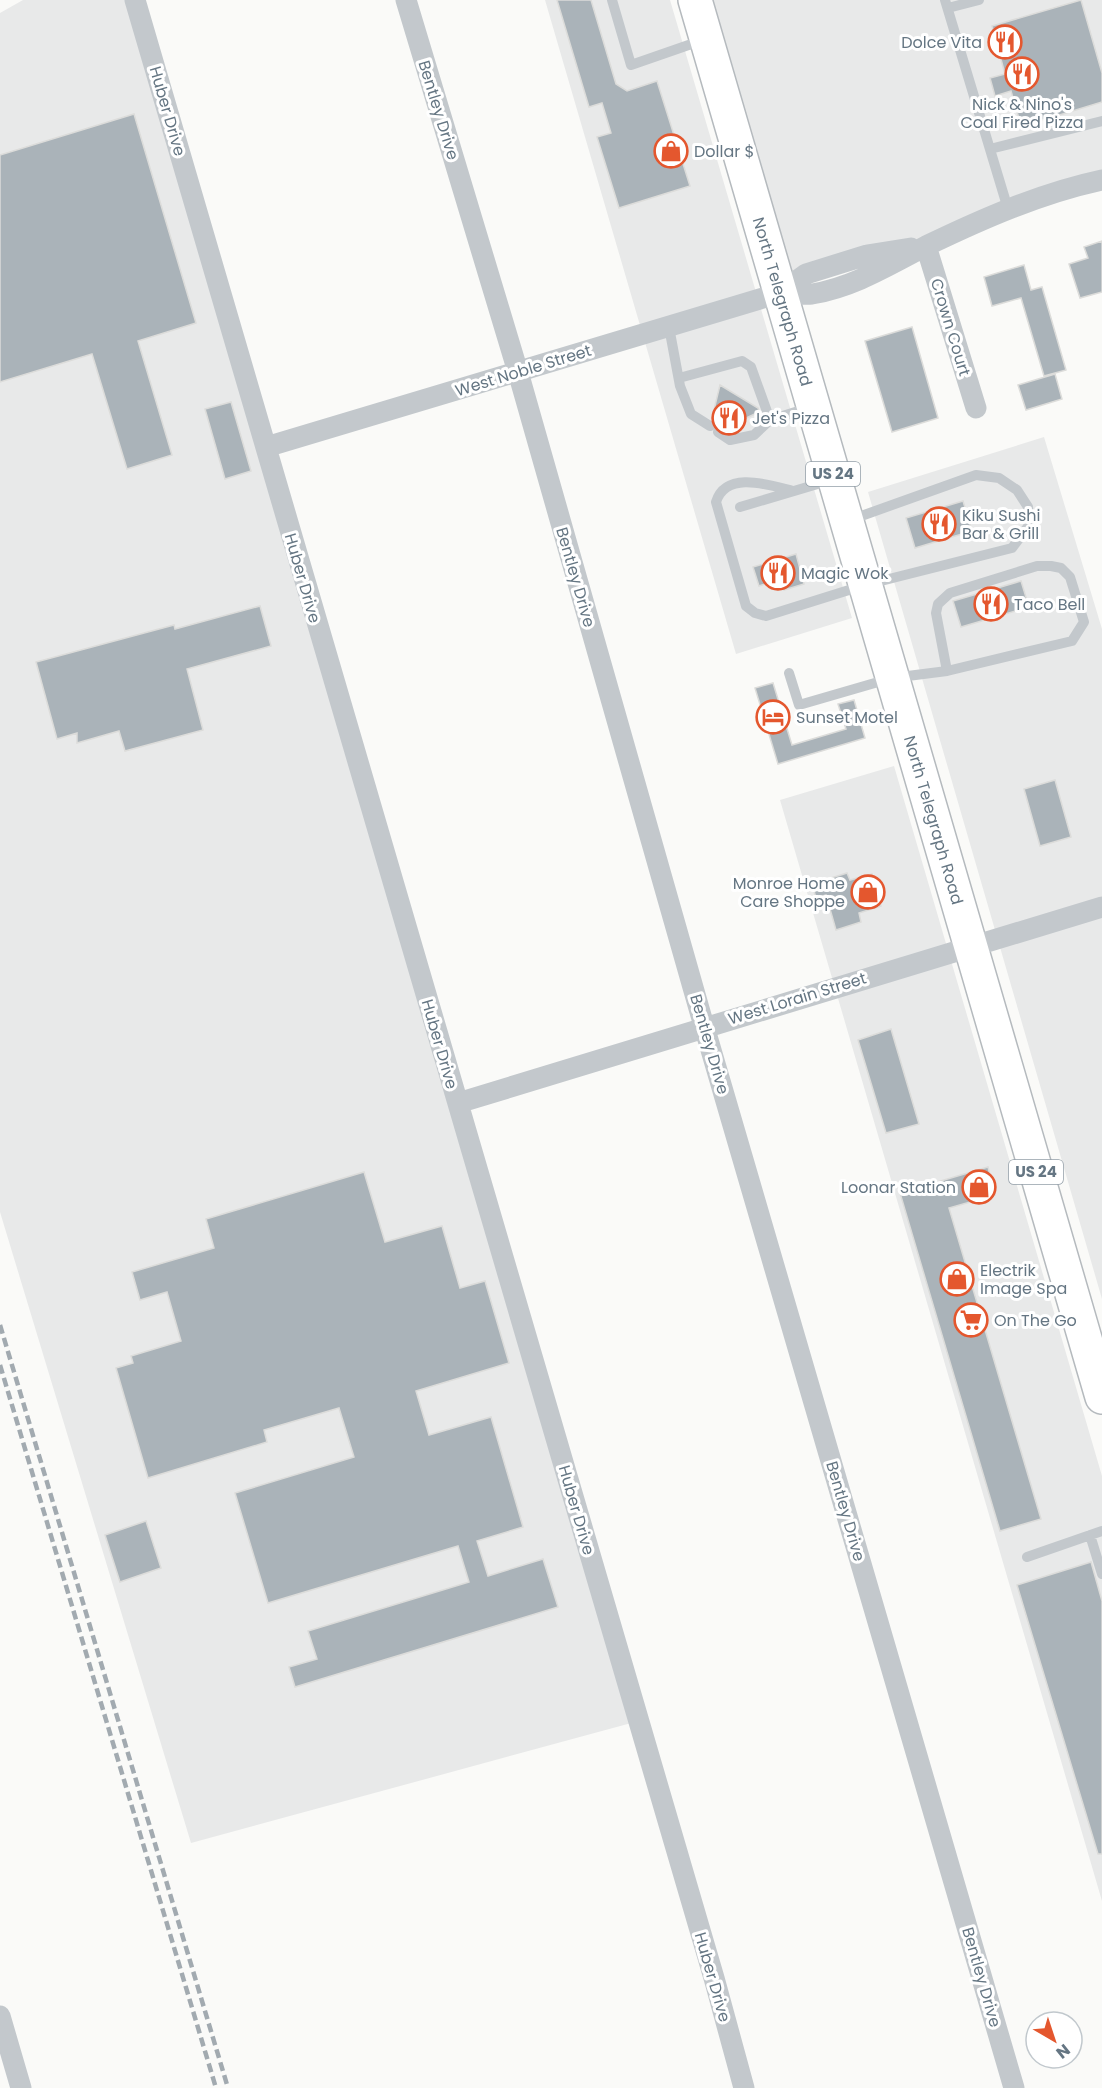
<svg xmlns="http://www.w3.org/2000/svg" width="1102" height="2088" viewBox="0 0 1102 2088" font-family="Poppins,sans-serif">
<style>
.built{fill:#e8e9e9}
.building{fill:#aab3b9;stroke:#dcdcda;stroke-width:1.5}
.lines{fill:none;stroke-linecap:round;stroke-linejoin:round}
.primary-casing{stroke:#b5babe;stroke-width:36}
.lane{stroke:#c3c8cc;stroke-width:10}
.street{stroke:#c3c8cc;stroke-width:21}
.primary{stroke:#fff;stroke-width:33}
.rail{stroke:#a2aab0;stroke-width:4.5;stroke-dasharray:9 4.5;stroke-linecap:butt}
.labels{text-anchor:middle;stroke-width:6;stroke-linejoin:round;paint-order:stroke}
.shield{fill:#fff;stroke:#939fa8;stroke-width:1.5}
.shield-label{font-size:15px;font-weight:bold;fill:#657683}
.poi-label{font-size:16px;fill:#657683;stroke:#fff;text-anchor:start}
.street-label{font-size:16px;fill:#657683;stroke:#fff}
</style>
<rect width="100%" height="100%" fill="#fafaf8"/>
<path class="built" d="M23 0H135L635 1722 191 1843 0 1212V13Z
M545 0H670L852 618 736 654Z
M695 0H1102V180L780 293Z
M1044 437 1102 629V1299L868 492Z
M894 766 1102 1476V1901L780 800Z"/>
<path class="building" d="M557 0H591L616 84 627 91 657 81 690 186 619 208 597 137 611 133 602 103 589 107Z
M1081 0 1102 73V102L1030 124 1029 120 1020 122 1011 91 995 96 990 78 1005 74 992 26Z
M134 114 196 323 138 341 172 455 127 469 92 354 0 382V155Z
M1102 241V292L1080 298 1069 264 1088 258 1084 247Z
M1024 265 1031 290 1042 287 1066 370 1044 376 1021 298 992 306 984 277Z
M912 327 938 418 892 432 865 341Z
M1055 374 1062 399 1026 410 1018 385Z
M720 385 758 408 759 412 725 428 717 425 712 418Z
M231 402 251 471 225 479 205 409Z
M963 501 972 531 915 548 906 518Z
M796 554 804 584 784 590 781 579 759 586 753 567Z
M1021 581 1029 607 961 627 953 601Z
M260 606 271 646 187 669 203 730 125 751 119 731 77 743V733L57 739 36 662 174 625 175 629Z
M773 683 792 745 846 729 838 704 854 700 865 738 778 764 755 688Z
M1055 780 1071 837 1040 846 1024 789Z
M847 873 850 880 872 874 881 906 859 913 861 922 836 930 826 895 816 898 812 884Z
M891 1029 919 1124 886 1133 858 1040Z
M988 1167 995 1195 949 1208 1041 1519 1000 1531 900 1193Z
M364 1172 385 1242 442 1226 460 1288 485 1281 509 1363 416 1391 429 1435 491 1417 523 1527 477 1541 488 1576 543 1559 558 1607 295 1687 289 1667 317 1659 308 1631 469 1582 458 1546 268 1603 235 1493 354 1457 339 1408 264 1430 267 1442 148 1478 116 1368 133 1363 131 1356 181 1341 167 1292 140 1300 132 1272 214 1248 206 1219Z
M146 1521 161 1568 120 1582 105 1535Z
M1091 1562 1102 1601V1854H1098L1017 1585Z"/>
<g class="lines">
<g class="primary-casing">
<g id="primary">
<path id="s1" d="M695 0 1102 1397"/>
</g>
</g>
<path class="lane" d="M612 0 631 65 703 40
M945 0 1008 209
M948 8 979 0
M990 149 1102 121
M669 327 680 386 691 414 710 426
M679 378 742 361 751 367 770 420
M718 432 730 440 754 435 770 420 811 407
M793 491C769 485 726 470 716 502L746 606 755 613 766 616 865 585 1012 548 1030 524 1028 507 1017 490 999 478 976 475 850 520
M740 507 831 480
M789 673 799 705 892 678 947 671 1072 641 1084 622 1070 577 1061 568 1051 566H1037L950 593 938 604 936 613 947 671
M1090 1535 1102 1574
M1027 1557 1102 1531"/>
<path class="street" d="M135 0 714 1978 744 2088
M406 0 518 372 704 1026 1014 2088
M926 246 976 408
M780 293 806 274 867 255 911 248
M266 447 780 293C791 293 802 295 812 294 854 287 889 265 926 246 982 219 1041 193 1102 180
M458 1103 1102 907
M0 2016 21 2088"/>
<use href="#primary" class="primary"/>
<path class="rail" d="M0 1325 228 2088
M0 1365 216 2088"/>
</g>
<defs>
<g id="restaurant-ring" transform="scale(1.725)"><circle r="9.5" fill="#fff" stroke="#e4572e" stroke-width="1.5"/><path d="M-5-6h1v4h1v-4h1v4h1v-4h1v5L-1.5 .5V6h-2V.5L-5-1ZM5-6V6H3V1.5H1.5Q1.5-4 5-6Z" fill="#e4572e"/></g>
<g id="shop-ring" transform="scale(1.725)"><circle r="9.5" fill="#fff" stroke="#e4572e" stroke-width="1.5"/><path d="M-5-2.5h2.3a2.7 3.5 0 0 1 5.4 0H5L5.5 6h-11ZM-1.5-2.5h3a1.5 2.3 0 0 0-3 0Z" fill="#e4572e"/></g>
<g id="hotel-ring" transform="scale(1.725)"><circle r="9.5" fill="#fff" stroke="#e4572e" stroke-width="1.5"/><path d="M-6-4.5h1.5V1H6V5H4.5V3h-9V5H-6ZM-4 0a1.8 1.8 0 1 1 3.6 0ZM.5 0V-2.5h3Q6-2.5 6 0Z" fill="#e4572e"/></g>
<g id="supermarket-ring" transform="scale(1.725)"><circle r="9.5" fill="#fff" stroke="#e4572e" stroke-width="1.5"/><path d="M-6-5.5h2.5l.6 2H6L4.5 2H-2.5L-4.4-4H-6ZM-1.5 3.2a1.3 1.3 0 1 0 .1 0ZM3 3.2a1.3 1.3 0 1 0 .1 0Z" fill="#e4572e"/></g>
</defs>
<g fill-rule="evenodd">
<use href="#restaurant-ring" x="1005" y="42"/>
<use href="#restaurant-ring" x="1022" y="74"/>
<use href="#shop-ring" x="671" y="151"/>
<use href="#restaurant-ring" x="729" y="418"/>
<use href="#restaurant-ring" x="939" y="524"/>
<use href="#restaurant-ring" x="778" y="573"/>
<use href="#restaurant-ring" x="991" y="604"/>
<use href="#hotel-ring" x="773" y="717"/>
<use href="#shop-ring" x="868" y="892"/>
<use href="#shop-ring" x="979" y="1187"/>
<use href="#shop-ring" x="957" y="1279"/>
<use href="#supermarket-ring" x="971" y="1320"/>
</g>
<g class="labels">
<g class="shield">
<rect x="806" y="462" width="54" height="24" rx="4.5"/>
<rect x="1009" y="1160" width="54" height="24" rx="4.5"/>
</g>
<g class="shield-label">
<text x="833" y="479">US 24</text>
<text x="1036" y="1177">US 24</text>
</g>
<g class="poi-label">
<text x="982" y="48" text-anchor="end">Dolce Vita</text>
<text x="1022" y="110" text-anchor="middle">Nick &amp; Nino's<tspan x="1022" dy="18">Coal Fired Pizza</tspan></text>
<text x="694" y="157">Dollar $</text>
<text x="752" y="424">Jet's Pizza</text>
<text x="962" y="521">Kiku Sushi<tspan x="962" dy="18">Bar &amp; Grill</tspan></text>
<text x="801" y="579">Magic Wok</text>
<text x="1014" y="610">Taco Bell</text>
<text x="796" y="723">Sunset Motel</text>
<text x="845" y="889" text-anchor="end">Monroe Home<tspan x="845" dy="18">Care Shoppe</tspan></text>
<text x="956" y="1193" text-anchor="end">Loonar Station</text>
<text x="980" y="1276">Electrik<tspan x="980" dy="18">Image Spa</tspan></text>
<text x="994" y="1326">On The Go</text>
</g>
<g class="street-label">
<text transform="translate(439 110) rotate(73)" y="6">Bentley Drive</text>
<text transform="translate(168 111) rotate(74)" y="6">Huber Drive</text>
<text dy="6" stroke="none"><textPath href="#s1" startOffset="314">North Telegraph Road</textPath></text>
<text transform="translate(951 327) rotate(73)" y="6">Crown Court</text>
<text transform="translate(523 370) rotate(-17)" y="6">West Noble Street</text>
<text transform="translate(576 577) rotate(74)" y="6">Bentley Drive</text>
<text transform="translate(303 578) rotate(74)" y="6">Huber Drive</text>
<text dy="6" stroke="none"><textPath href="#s1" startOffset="854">North Telegraph Road</textPath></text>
<text transform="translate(797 998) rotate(-17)" y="6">West Lorain Street</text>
<text transform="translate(440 1044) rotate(74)" y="6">Huber Drive</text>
<text transform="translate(710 1044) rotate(74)" y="6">Bentley Drive</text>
<text transform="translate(577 1510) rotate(74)" y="6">Huber Drive</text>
<text transform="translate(846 1511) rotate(74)" y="6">Bentley Drive</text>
<text transform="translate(713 1977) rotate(74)" y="6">Huber Drive</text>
<text transform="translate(982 1977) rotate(74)" y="6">Bentley Drive</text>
</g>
</g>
<g transform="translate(1054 2040) rotate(141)"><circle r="28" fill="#ffffff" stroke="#c1c8cd" stroke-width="1.5"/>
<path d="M0-4.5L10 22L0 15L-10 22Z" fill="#e4572e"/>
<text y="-9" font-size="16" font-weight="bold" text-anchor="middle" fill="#657683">N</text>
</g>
</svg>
